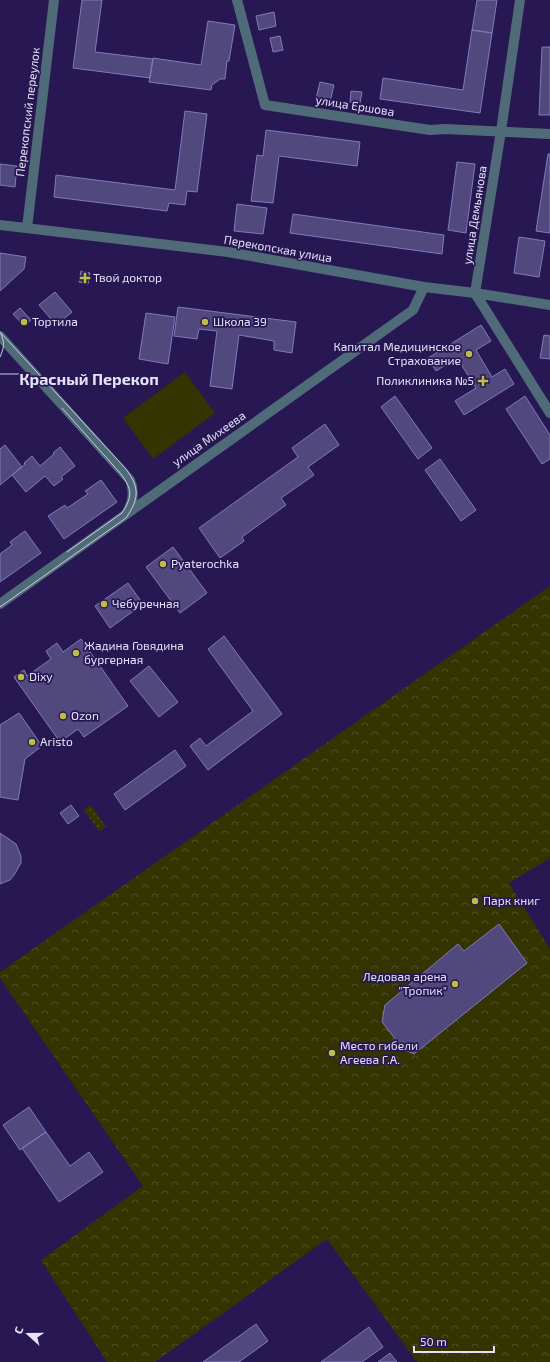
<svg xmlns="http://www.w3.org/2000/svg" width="550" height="1362" viewBox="0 0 550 1362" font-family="'Exo 2',sans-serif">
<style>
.green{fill:url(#green-dots)}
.forest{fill:url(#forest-crowns)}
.pitch{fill:#343401}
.building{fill:#51497d;stroke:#8279bd}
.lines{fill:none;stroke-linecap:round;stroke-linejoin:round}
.minor{stroke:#506b78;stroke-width:10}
.tram{stroke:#cecbe6;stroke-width:1}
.poi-dot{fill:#bfbe42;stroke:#271853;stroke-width:1.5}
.labels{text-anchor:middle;stroke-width:3.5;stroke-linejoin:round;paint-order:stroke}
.street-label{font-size:12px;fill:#e4e2f9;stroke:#271853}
.poi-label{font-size:12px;fill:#e4e2f9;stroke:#271853;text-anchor:start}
.district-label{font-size:16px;font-weight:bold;fill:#e4e2f9;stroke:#271853}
</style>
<defs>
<pattern id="green-dots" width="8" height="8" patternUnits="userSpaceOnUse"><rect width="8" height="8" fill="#343401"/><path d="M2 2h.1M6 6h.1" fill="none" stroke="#515127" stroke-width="1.8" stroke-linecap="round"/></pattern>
<pattern id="forest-crowns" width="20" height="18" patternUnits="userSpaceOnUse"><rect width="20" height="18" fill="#343401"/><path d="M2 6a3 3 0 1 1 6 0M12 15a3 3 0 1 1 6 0" fill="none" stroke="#515127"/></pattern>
</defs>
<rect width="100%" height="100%" fill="#271853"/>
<path class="green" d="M91 805 106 827 99 831 84 810Z"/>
<path class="forest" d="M550 586V858L509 883 550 949V1362H417L327 1239 155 1362H107L41 1260 143 1186 0 978V972Z"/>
<path class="pitch" d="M185 372 215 413 153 459 123 418Z"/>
<path class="building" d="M82 0H102L95 52 153 59 150 78 73 68Z
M477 0H497L492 33 472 30Z
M274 12 276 26 259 30 256 16Z
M208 21 235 25 229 61H227L225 79H220L212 85 211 90 149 82 153 58 201 65Z
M472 30 492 33 480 113 380 99 383 78 463 90Z
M280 36 283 50 273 52 270 38Z
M542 47H550V115H539Z
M320 82 334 85 330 102 316 99Z
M351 91 362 92 360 103 350 102Z
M185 111 207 114 197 192 187 191 185 205 169 203 167 211 54 197 56 175 175 190Z
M266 130 360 142 357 166 279 156 273 203 251 201 257 155 263 156Z
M548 154H550V233L536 231Z
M457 162 475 164 466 233 448 230Z
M0 164 17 166 15 187 0 185Z
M237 204 267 208 263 234 234 231Z
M293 214 444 235 442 254 290 233Z
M519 237 545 241 539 277 514 273Z
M0 253 26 257 24 269 0 291Z
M81 271 90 273 88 284 79 282Z
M55 292 72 312 56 325 39 305Z
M178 307 296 322 292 353 274 350V341L239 335 232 389 210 386 217 331 199 329 197 339 174 336Z
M20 308 31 320 24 326 13 314Z
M146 313 175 317 168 364 139 359Z
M481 325 491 341 476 350 492 377 505 369 514 384 464 415 455 401 476 388 457 358 436 371 428 358Z
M544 335 550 336V359L540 358Z
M395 396 432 448 418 459 381 407Z
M525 396 550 435V459L542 464 506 409Z
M325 424 339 445 308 467 314 475 281 498 286 505 242 537 244 541 220 558 199 528 298 457 292 448Z
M5 445 22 467 0 485V449Z
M60 447 75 466 61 477 63 479 54 486 45 476 26 492 12 475 25 464 24 463 32 456 40 466 54 454 53 453Z
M440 459 476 510 461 521 425 470Z
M101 480 117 502 64 539 48 516 65 505 67 508 88 494 85 491Z
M25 531 41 553 0 582V554L12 545 10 542Z
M173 547 207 593 180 613 146 567Z
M128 583 143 604 110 628 95 606Z
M224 636 282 714 208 770 190 746 200 738 206 746 253 711 208 649Z
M81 639 128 706 84 737 78 729 60 742 14 677 24 670 27 676 51 659 46 651 57 643 63 652Z
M149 666 178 702 159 717 130 681Z
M19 713 42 746 25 759 18 800 0 797V725Z
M175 750 186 766 125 810 114 794Z
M71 805 79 816 68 824 60 813Z
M0 833 16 844 21 856V863L14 875 10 880 0 884Z
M499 924 527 963 414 1054 403 1049 382 1022 385 1005 458 944 464 951Z
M29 1107 46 1132 20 1150 3 1125Z
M46 1132 70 1166 89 1152 103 1172 59 1202 22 1148Z
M256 1324 268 1341 239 1362H203Z
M369 1327 383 1347 362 1362H321Z
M390 1353 397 1362H378Z"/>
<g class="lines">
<path class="minor" d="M237 0 265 105 430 130 445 129 550 134
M520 0 501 131 475 293 550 413
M0 225 228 252 424 287 475 293 550 305
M27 228 54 0
M0 336 130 480C135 492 133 503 126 514
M0 604 413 310 424 287"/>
<path class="tram" d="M0 332 126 469C140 488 139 499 126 518L0 607
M0 357C4 348 5 343 1 334
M0 374H19L37 379
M62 408 121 474C132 489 133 496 122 513L67 552"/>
</g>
<g class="poi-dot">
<path d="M83 272h4v4h4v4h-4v4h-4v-4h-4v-4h4z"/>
<circle cx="24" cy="322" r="4"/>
<circle cx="205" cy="322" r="4"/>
<circle cx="469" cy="354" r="4"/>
<path d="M481 375h4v4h4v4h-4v4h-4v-4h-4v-4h4z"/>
<circle cx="163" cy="564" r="4"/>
<circle cx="104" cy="604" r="4"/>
<circle cx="76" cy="653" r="4"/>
<circle cx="21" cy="677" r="4"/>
<circle cx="63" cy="716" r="4"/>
<circle cx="32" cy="742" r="4"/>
<circle cx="475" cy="901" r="4"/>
<circle cx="455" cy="984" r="4"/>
<circle cx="332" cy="1053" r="4"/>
</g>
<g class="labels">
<g class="street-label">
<text transform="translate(355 106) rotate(9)" y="4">улица Ершова</text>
<text transform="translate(28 112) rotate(-83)" y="4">Перекопский переулок</text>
<text transform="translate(475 215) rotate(-81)" y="4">улица Демьянова</text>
<text transform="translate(278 249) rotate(10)" y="4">Перекопская улица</text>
<text transform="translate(209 439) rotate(-35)" y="4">улица Михеева</text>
</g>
<g class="poi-label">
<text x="93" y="282">Твой доктор</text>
<text x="32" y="326">Тортила</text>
<text x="213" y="326">Школа 39</text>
<text x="461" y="351" text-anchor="end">Капитал Медицинское<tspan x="461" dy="14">Страхование</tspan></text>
<text x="474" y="385" text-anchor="end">Поликлиника №5</text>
<text x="171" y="568">Pyaterochka</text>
<text x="112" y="608">Чебуречная</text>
<text x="84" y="650">Жадина Говядина<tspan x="84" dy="14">бургерная</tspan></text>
<text x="29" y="681">Dixy</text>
<text x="71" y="720">Ozon</text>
<text x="40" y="746">Aristo</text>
<text x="483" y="905">Парк книг</text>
<text x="447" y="981" text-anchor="end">Ледовая арена<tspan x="447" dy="14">"Тропик"</tspan></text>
<text x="340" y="1050">Место гибели<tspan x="340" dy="14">Агеева Г.А.</tspan></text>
</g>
<g class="district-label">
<text x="89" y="385">Красный Перекоп</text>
</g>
</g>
<g transform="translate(28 1334) rotate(291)" stroke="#271853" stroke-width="3" paint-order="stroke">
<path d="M0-3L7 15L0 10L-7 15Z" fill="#e4e2f9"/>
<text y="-6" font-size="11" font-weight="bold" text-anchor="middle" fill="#e4e2f9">С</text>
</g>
<path d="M414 1346v6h80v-6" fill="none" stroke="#e4e2f9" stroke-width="2"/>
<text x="420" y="1346" font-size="12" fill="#e4e2f9" stroke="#271853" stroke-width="3" paint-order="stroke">50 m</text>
</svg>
